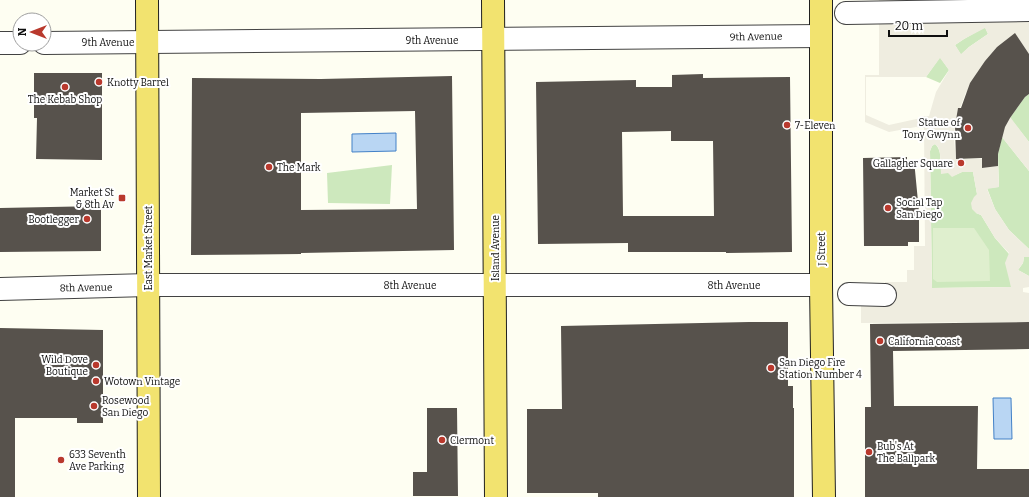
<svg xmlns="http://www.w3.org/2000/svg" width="1029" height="497" viewBox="0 0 1029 497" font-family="Bitter,serif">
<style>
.green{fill:#cde8bd}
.pitch{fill:#dfefce}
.plaza{fill:#efede0;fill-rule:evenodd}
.water{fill:#b9d6f3;stroke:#4381c7}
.building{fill:#57524c;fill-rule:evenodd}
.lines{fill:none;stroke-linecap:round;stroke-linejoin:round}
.minor-casing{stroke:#424242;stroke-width:24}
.major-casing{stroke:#202020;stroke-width:24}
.minor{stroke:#fff;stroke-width:22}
.major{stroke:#f2e36f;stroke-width:22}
.poi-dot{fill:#b9392d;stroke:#fff;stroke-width:1.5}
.labels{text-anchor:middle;stroke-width:4;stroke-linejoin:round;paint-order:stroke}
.street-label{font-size:10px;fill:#0f0f0f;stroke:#fff}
.poi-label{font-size:10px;fill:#0f0f0f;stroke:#fff;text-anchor:start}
</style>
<rect width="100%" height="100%" fill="#fefef2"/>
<path class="green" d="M985 27 988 34 969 47 961 55 955 45 964 39Z
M940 57 949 70 940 83 926 77Z
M1029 94V142L1010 118 1025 97Z
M1002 137 1029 171V249L1009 230 995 209 987 188 999 187 998 154Z
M935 144C942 150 940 160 940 168L955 175 962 172H973L977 194 976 213 981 215 995 238 1009 254 1011 287 932 288 930 151 932 146Z
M392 165 390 204 328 203 327 173Z
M1024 257H1029V276L1018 270 1023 263Z"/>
<path class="pitch" d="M933 228H974L989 250 990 281 937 282 933 279Z"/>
<path class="plaza" d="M879 0H1029V54L1015 34 997 47 985 61 977 73 1029 142V171L966 92 960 108H958L955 126 954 141 956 159H982V168L998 166 999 187 987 189 995 209 1009 230 1029 249V257H1024L1023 263 1018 270 1029 276V287L1023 288V292L1029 293V322L861 323V289H885V282H907V270H914V246H925L924 128 916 127 889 132 865 122V75H879ZM985 28 988 34 969 47 961 54 955 45 964 39ZM940 58 949 70 936 92 929 116H922L921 118 889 125 866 115V77H926ZM935 144 938 147 940 153 941 174 948 173 952 177 962 172H973L977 194 974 197 971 203 972 209 976 213 981 215 995 238 1009 253 1005 263 1011 287 932 288 930 151 932 146Z"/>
<path class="water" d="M396 133V151L352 152V134Z
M993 398H1011L1012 439H994Z"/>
<path class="building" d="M1015 33 1029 54V94L1025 97 1010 118 1005 127 998 154V166L982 168V158L956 159 955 126 958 108H961L970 83 985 61 997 47Z
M34 73H102V160L36 159 37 118H34Z
M703 74V78L790 77 792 252 726 253V252H628V243L538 244 536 82 636 80V87H672V75ZM671 131V141H713L714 216H623L622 132Z
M452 76 454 250 301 253V254L191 255 192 78 321 79ZM415 111 417 209 301 210V113Z
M907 157V160H914L919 212V242H908V246H864L863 158Z
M101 206V251L0 252V208Z
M749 322H788V386H793V408H794V497H598V493H527V409H562L561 326Z
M1029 322V349L893 351 894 406H978L977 469H1029V497H865V407H871L870 324Z
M0 328 103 330V423H77V418H15V497H0Z
M427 408H457L458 496H413V472H427Z"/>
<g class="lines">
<g class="minor-casing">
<path id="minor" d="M846 13 1029 10
M0 43H20
M44 43 821 36
M0 289 148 285H821
M849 294 885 295"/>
</g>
<g class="major-casing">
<path id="major" d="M147 0 149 497
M493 0 496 497
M821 0V285L824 497"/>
</g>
<use href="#minor" class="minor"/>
<use href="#major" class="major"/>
</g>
<g class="poi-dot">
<circle cx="99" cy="82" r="4"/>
<circle cx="65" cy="87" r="4"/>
<circle cx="787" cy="125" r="4"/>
<circle cx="968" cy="128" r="4"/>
<circle cx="961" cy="163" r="4"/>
<circle cx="269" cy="167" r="4"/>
<rect x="118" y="194" width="8" height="8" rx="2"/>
<circle cx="888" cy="208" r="4"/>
<circle cx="87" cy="219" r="4"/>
<circle cx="880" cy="341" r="4"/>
<circle cx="96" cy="365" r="4"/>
<circle cx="771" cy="368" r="4"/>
<circle cx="96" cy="381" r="4"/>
<circle cx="94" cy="406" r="4"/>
<circle cx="442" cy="440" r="4"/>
<circle cx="869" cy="452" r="4"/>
<circle cx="61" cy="460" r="4"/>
</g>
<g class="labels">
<g class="street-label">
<text transform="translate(756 36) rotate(-1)" y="4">9th Avenue</text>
<text x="432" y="44">9th Avenue</text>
<text x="108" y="46">9th Avenue</text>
<text transform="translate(148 248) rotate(-90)" y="4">East Market Street</text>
<text transform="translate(495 248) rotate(-90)" y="4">Island Avenue</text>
<text transform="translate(821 249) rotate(-90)" y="4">J Street</text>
<text x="410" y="289">8th Avenue</text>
<text x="734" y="289">8th Avenue</text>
<text transform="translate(86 287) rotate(-1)" y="4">8th Avenue</text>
</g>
<g class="poi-label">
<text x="107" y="86">Knotty Barrel</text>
<text x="65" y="103" text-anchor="middle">The Kebab Shop</text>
<text x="960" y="126" text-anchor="end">Statue of<tspan x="960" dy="12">Tony Gwynn</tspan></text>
<text x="795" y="129">7-Eleven</text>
<text x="953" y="167" text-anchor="end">Gallagher Square</text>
<text x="277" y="171">The Mark</text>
<text x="114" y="196" text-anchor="end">Market St<tspan x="114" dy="12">&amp; 8th Av</tspan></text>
<text x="896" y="206">Social Tap<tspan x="896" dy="12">San Diego</tspan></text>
<text x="79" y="223" text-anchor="end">Bootlegger</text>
<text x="888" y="345">California coast</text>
<text x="88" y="363" text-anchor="end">Wild Dove<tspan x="88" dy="12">Boutique</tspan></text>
<text x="779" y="366">San Diego Fire<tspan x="779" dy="12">Station Number 4</tspan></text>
<text x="104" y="385">Wotown Vintage</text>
<text x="102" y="404">Rosewood<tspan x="102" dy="12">San Diego</tspan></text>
<text x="450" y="444">Clermont</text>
<text x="877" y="450">Bub's At<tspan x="877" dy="12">The Ballpark</tspan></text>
<text x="69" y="458">633 Seventh<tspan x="69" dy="12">Ave Parking</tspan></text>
</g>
</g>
<g transform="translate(32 32) rotate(270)"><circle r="19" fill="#ffffff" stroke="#9f9f9f"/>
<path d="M0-3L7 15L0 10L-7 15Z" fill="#b9392d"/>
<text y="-6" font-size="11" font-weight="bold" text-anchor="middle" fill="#0f0f0f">N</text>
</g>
<path d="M889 30v6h58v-6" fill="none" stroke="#0f0f0f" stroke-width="2"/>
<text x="895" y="30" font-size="12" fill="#0f0f0f" stroke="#ffffff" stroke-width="3" paint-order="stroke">20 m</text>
</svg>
